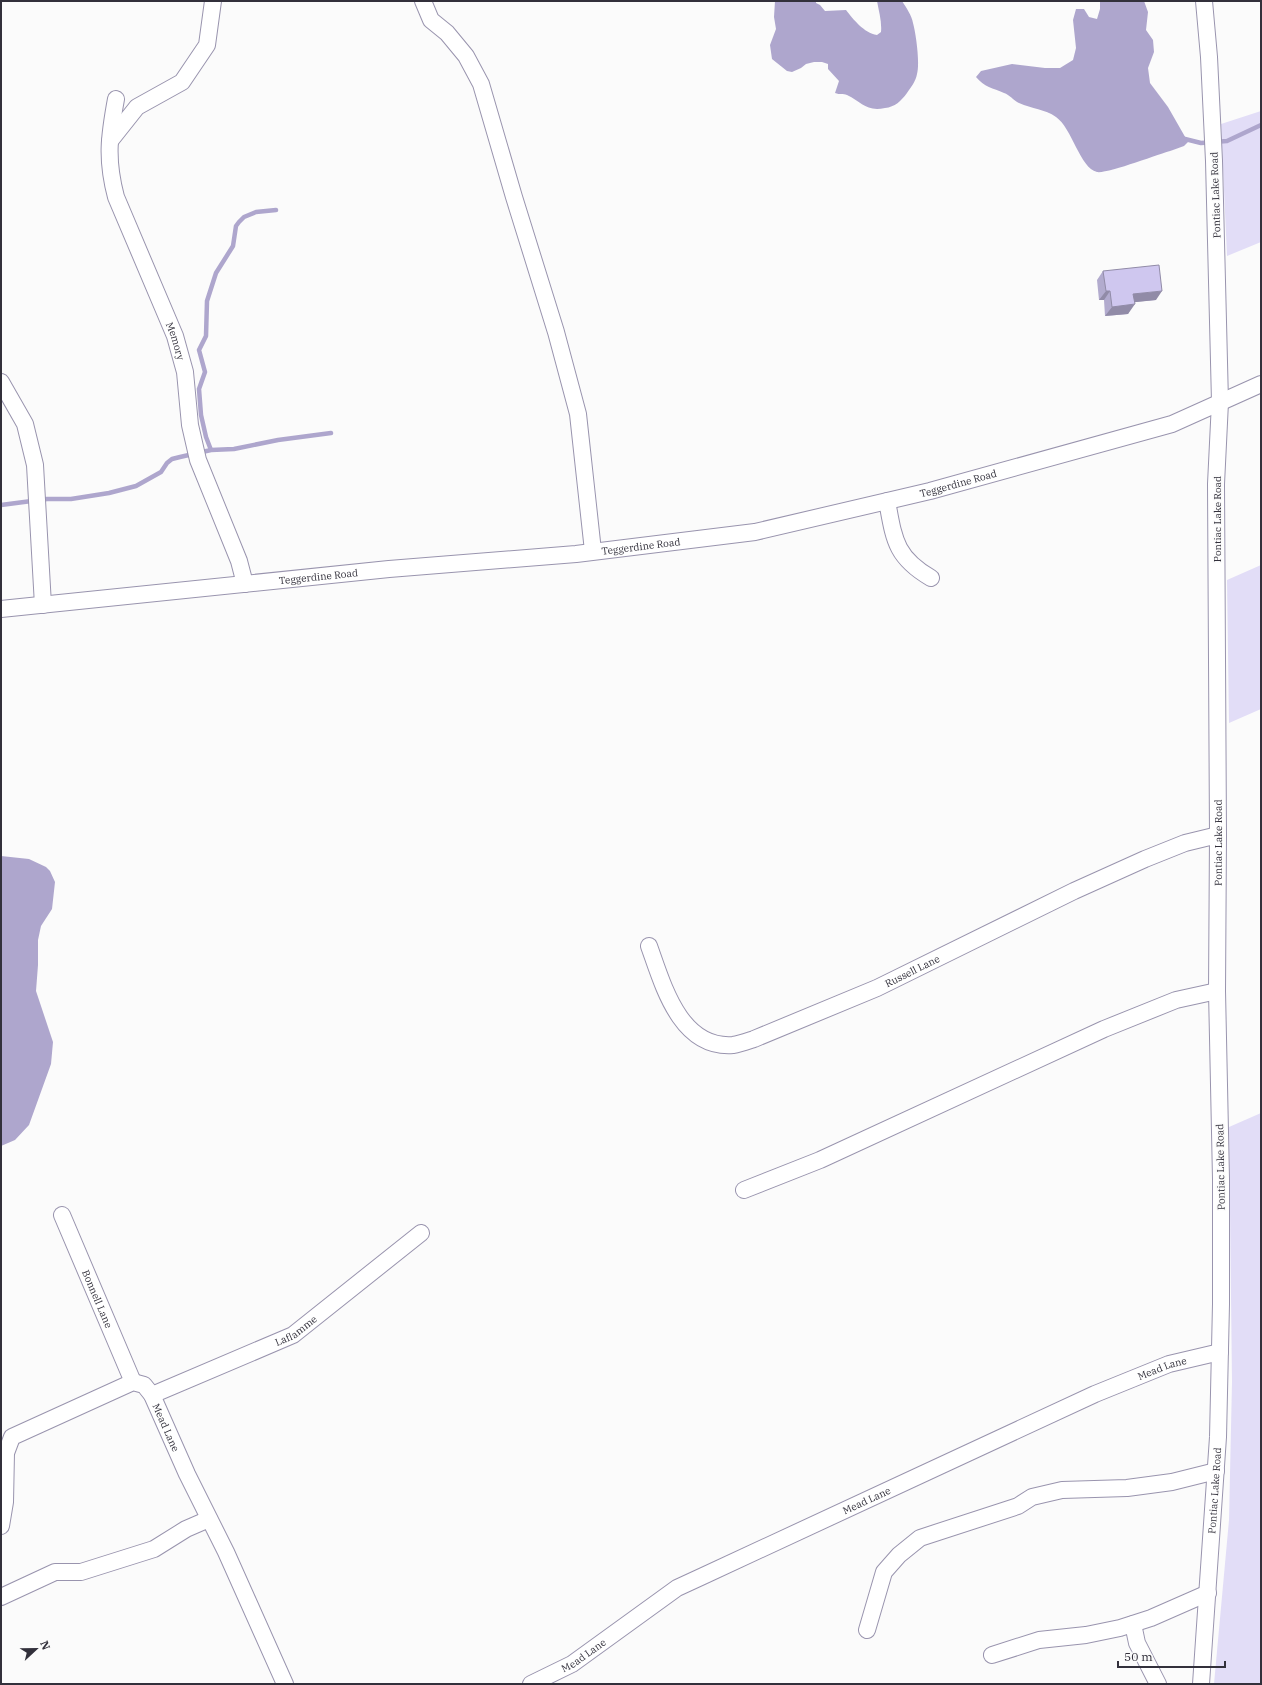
<svg xmlns="http://www.w3.org/2000/svg" width="1262" height="1685" viewBox="0 0 1262 1685" font-family="'IBM Plex Serif',serif">
<style>
.green{fill:#e2ddf7}
.water{fill:#aea6cd}
.lines{fill:none;stroke-linecap:round;stroke-linejoin:round}
.stream{stroke:#aea6cd;stroke-width:4.5}
.minor-casing{stroke:#9994ae;stroke-width:18}
.minor{stroke:#fff;stroke-width:16}
.wall{fill:#b2abce}
.shaded-wall{fill:#918ba7}
.building{fill:#cfc7ef;stroke:#918ba7}
.labels{text-anchor:middle;stroke-width:3;stroke-linejoin:round;paint-order:stroke}
.street-label{font-size:10px;fill:#32303b;stroke:#fbfbfb}
</style>
<rect width="100%" height="100%" fill="#fbfbfb"/>
<path class="green" d="M1261 111V242L1227 256 1221 124Z
M1261 565V709L1229 723 1227 580Z
M1261 1113V1684H1214L1229 1520 1232 1382 1229 1127Z"/>
<path class="water" d="M775 1H816V3L820 5 825 11 846 10C853 19 864 33 877 35L881 32C882 22 879 12 877 1H902C906 7 912 16 913 23 916 34 920 63 917 74 916 81 911 87 907 93 901 101 895 107 885 108 866 112 862 102 847 95 843 93 840 95 835 93L839 81 828 69V64L822 62H814L806 64 801 68 792 72 787 71 772 59 770 45 776 29 774 17Z
M1100 1H1144L1148 12 1146 30 1153 40 1154 52 1148 68 1150 83 1168 107 1188 142 1184 146 1173 150C1159 154 1107 174 1097 172 1080 168 1072 128 1056 117 1045 109 1032 109 1019 103 1014 101 1010 95 1004 93 993 88 984 87 976 77L981 71 1012 64 1045 68H1060L1073 60 1076 48 1073 20 1076 9H1084L1089 17 1097 19 1100 9Z
M1 856 29 859 46 867 50 871 55 882 52 909 41 926 38 940V965L36 991 53 1042 51 1064 29 1125 15 1140 1 1146Z"/>
<g class="lines">
<path class="stream" d="M1181 138 1201 143 1227 141 1261 125
M211 450 206 437 201 415 199 389 205 372 199 350 206 336 207 301 216 273 233 246 236 226 239 222 244 217 256 212 276 210
M1 505 47 499H71L109 493 136 486 161 472 167 463 172 459 180 457 211 450 234 449 278 440 331 433"/>
<g class="minor-casing">
<g id="minor">
<path d="M423 1 431 20 447 33 466 56 481 84 514 197 556 332 578 414 593 551"/>
<path id="s1" d="M116 99C109 137 106 159 116 197L175 336 185 372 190 425 198 460 239 561 245 584"/>
<path d="M110 141 137 107 182 82 207 45 213 1"/>
<path d="M1 382 25 424 35 465 43 605"/>
<path d="M887 501C894 539 895 557 931 578"/>
<path id="s2" d="M1 609 389 569 576 554 755 532 930 491 1172 424 1261 384"/>
<path id="s3" d="M649 946C663 985 680 1049 733 1045 740 1044 748 1041 754 1039L877 988 1074 891 1145 859 1185 843 1218 835"/>
<path d="M744 1190 820 1160 1104 1029 1176 1000 1217 991"/>
<path id="s4" d="M62 1215 133 1382"/>
<path id="s5" d="M152 1395 293 1335 421 1233"/>
<path id="s6" d="M1 1526 5 1502 6 1453 12 1437 133 1382 144 1385 152 1395 187 1474 226 1552 285 1684"/>
<path d="M1 1597 55 1572H81L154 1549 186 1529 209 1519"/>
<path d="M1133 1624 1137 1643 1158 1684"/>
<path d="M867 1630 884 1572 899 1555 920 1538 1018 1506 1032 1497 1062 1490 1127 1488 1172 1482 1216 1471"/>
<path d="M992 1655 1039 1640 1086 1635 1120 1628 1151 1618 1208 1593"/>
<path id="s7" d="M531 1684 572 1664 677 1588 703 1576 1095 1394 1169 1364 1220 1352"/>
<path id="s8" d="M1201 1684 1218 1437 1221 1304V1179L1217 991 1218 835 1216 484 1220 402 1214 161 1209 57 1204 1"/>
</g>
</g>
<use href="#minor" class="minor"/>
</g>
<path class="wall" d="M1103 271 1156 300 1134 302 1128 314 1105 316 1104 300H1099L1097 280Z"/>
<path class="shaded-wall" d="M1106 291H1110L1104 300H1099Z
M1162 291 1156 300 1127 303 1133 294Z
M1135 304 1128 314 1105 316 1112 307Z"/>
<path class="building" d="M1159 265 1162 291 1133 294 1135 304 1112 307 1110 291H1106L1103 271Z"/>
<g class="labels">
<g class="street-label">
<text transform="translate(1215 195) rotate(-92)" y="4">Pontiac Lake Road</text>
<text dy="4" stroke="none"><textPath href="#s1" startOffset="255">Memory</textPath></text>
<text dy="4" stroke="none"><textPath href="#s2" startOffset="967">Teggerdine Road</textPath></text>
<text transform="translate(1217 519) rotate(-90)" y="4">Pontiac Lake Road</text>
<text dy="4" stroke="none"><textPath href="#s2" startOffset="643">Teggerdine Road</textPath></text>
<text dy="4" stroke="none"><textPath href="#s2" startOffset="319">Teggerdine Road</textPath></text>
<text dy="4" stroke="none"><textPath href="#s8" startOffset="842">Pontiac Lake Road</textPath></text>
<text dy="4" stroke="none"><textPath href="#s3" startOffset="335">Russell Lane</textPath></text>
<text transform="translate(1220 1167) rotate(-91)" y="4">Pontiac Lake Road</text>
<text dy="4" stroke="none"><textPath href="#s4" startOffset="91">Bonnell Lane</textPath></text>
<text dy="4" stroke="none"><textPath href="#s5" startOffset="158">Laflamme</textPath></text>
<text dy="4" stroke="none"><textPath href="#s7" startOffset="708">Mead Lane</textPath></text>
<text dy="4" stroke="none"><textPath href="#s6" startOffset="283">Mead Lane</textPath></text>
<text dy="4" stroke="none"><textPath href="#s8" startOffset="194">Pontiac Lake Road</textPath></text>
<text dy="4" stroke="none"><textPath href="#s7" startOffset="384">Mead Lane</textPath></text>
<text dy="4" stroke="none"><textPath href="#s7" startOffset="60">Mead Lane</textPath></text>
</g>
</g>
<rect width="1262" height="1685" fill="none" stroke="#32303b" stroke-width="4"/>
<g transform="translate(36 1649) rotate(68)" stroke="#fbfbfb" stroke-width="3" paint-order="stroke">
<path d="M0-3L7 15L0 10L-7 15Z" fill="#32303b"/>
<text y="-6" font-size="11" font-weight="bold" text-anchor="middle" fill="#32303b">N</text>
</g>
<path d="M1118 1661v6h107v-6" fill="none" stroke="#32303b" stroke-width="2"/>
<text x="1124" y="1661" font-size="12" fill="#32303b" stroke="#fbfbfb" stroke-width="3" paint-order="stroke">50 m</text>
</svg>
